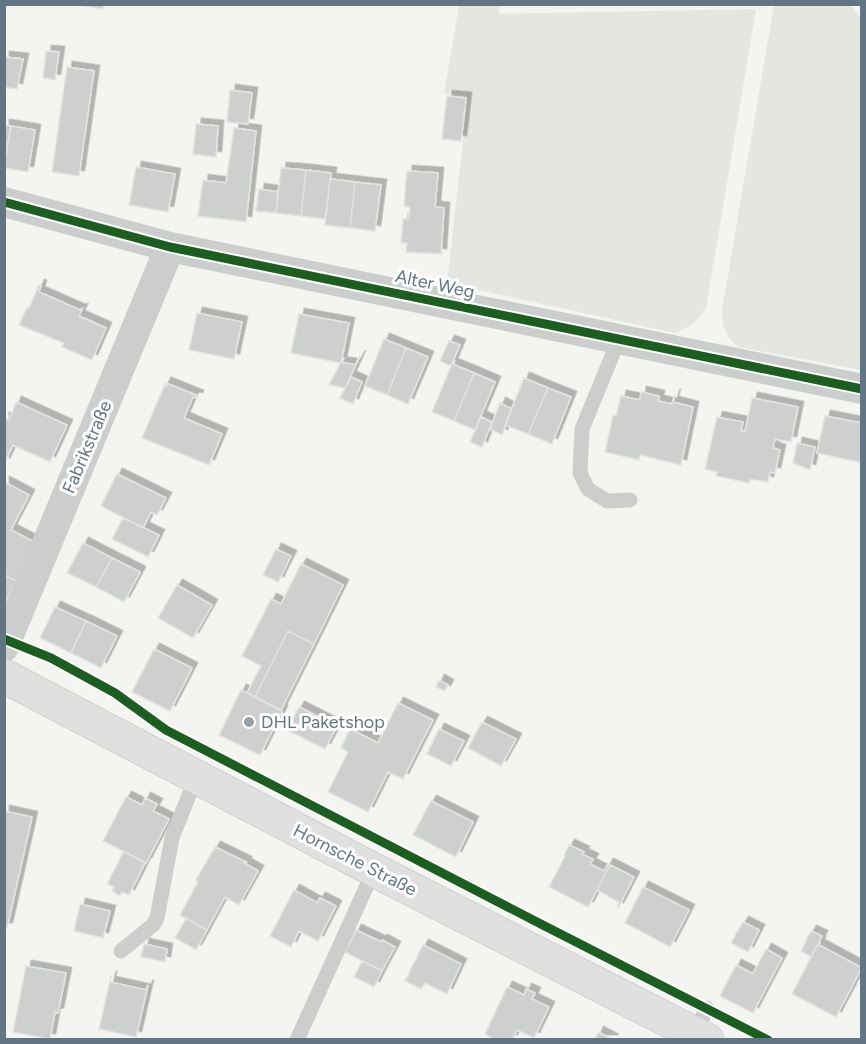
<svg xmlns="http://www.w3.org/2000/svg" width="866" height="1044" viewBox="0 0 866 1044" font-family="Figtree,sans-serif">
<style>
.green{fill:#e3e7df}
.building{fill:#ced0cf;stroke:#e3e3e1;stroke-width:1.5;filter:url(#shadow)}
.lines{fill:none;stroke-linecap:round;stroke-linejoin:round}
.secondary-casing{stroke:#d0d1d1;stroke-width:35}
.lane{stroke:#cccece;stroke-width:15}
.street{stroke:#cccece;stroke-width:30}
.secondary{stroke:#e0e0e1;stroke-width:33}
.cycleway-casing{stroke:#fff;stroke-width:13}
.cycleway{stroke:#1b5e20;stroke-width:9}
.poi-dot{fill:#94a1aa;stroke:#fff;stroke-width:2}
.labels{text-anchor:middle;stroke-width:6;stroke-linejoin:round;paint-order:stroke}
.street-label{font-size:18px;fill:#617584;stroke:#fff}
.poi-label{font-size:18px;fill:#617584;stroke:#fff;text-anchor:start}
</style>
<defs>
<filter id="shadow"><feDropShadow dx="5.5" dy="-5.5" stdDeviation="0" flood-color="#0004"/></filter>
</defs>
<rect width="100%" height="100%" fill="#f4f4f1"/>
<path class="green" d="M459 5H500L499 14 756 9 706 308C698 322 690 327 675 333L451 284 448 276 468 96 444 93Z
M774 5H850L861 18V370L739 347C725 338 722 325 722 310Z"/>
<path class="building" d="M72 4H103V9Z
M46 51 59 52 55 80 43 78Z
M4 57 23 59 17 89 4 87Z
M67 67 94 71 79 176 52 172Z
M230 90 252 93 248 124 227 122Z
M447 96 466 98 461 141 442 139Z
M196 124 218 126 216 157 193 154Z
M4 125 11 126 4 162Z
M11 126 35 130 28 172 4 168Z
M234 128 256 131 246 222 198 216 203 180 226 183Z
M136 167 175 174 168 212 129 205Z
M281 168 306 170 301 216 276 213Z
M306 170 331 173 325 219 301 216Z
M407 171 438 173 435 207 444 208 441 254 406 252 407 243H401L403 219H409L410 207 404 206Z
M330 179 355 182 350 228 325 225Z
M355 182 381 185 375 231 350 228Z
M259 189 278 192 276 213 256 211Z
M39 285 41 286 39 292 80 310 82 309 79 316 106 328 92 360 62 347 64 343 19 325 27 307 29 308Z
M197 313 242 322 234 359 189 350Z
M299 314 349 323 341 363 291 353Z
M384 339 406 348 387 395 365 386Z
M449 341 460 345 451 366 440 361Z
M406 348 428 357 408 404 387 395Z
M360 356 345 388 329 385 341 362 355 365Z
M452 364 474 373 454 421 432 412Z
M474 373 495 382 475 430 454 421Z
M351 377 362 382 353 404 340 398Z
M524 378 548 388 528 434 505 425Z
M166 383 198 396 197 398 193 397 184 418 222 434 209 465 142 438 165 384 167 387Z
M548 388 571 397 552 444 528 434Z
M641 392 659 396 658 401 672 404 675 394 673 402 693 407 681 465 640 455 639 460 605 452 613 415 616 416 621 396 640 400Z
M752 398 798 407 791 442 775 439 773 448 780 450 775 473 770 472 768 482 750 479 749 483 716 476 717 472 705 469 717 417 743 422 741 431 745 432Z
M16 402 67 425 50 462 13 445 4 464V418L9 420Z
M500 403 512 409 502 435 490 429Z
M825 416 862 423V463L817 453Z
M481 417 492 422 482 447 470 442Z
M797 443 815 447 810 470 793 463Z
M117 474 166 498 157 515 151 512 143 528 101 506Z
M4 482 29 495 11 530 36 543 16 581 4 575Z
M123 518 159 535 148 557 112 539Z
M83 543 112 558 96 587 67 573Z
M276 549 291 556 278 582 263 575Z
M112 558 140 572 124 602 96 587Z
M301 564 343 585 314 644 288 631 255 697 247 693 261 666 242 656 271 599 281 604Z
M4 575 16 581 4 606Z
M177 585 212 605 193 638 158 618Z
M55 607 86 621 71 653 40 638Z
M86 621 117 636 101 668 71 653Z
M288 631 314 644 281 710 255 697Z
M154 649 192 668 170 711 132 692Z
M439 680 448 685 445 691 436 687Z
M241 690 282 711 260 755 219 735Z
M398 703 433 720 403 779 388 772 368 812 328 792 348 752 341 748 350 729 378 743Z
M299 707 337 726 325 749 287 730Z
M482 722 516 739 501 766 468 748Z
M439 729 464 741 451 766 427 754Z
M126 797 142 805 145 798 157 804 153 811 169 819 146 863 103 841Z
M431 801 473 822 456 857 413 835Z
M4 811 32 817 7 928H4Z
M569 845 584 852 582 854 593 859 590 864 604 871 608 864 610 865 588 907 549 887 565 856 564 855Z
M215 847 246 862 244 863 258 871 239 905 225 897 207 930 180 915 198 882 196 880Z
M124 851 145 863 129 895 122 892 120 896 112 891 114 887 107 884Z
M610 865 634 877 618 908 617 907 619 902 597 890Z
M643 887 689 910 670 947 625 923Z
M294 890 317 903 320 898 336 906 318 941 299 931 291 947 270 936Z
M80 904 110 911 103 938 74 931Z
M186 918 207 930 196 950 175 938Z
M743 922 759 930 748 952 731 943Z
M356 930 381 942 382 940 395 947 382 971 345 952Z
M811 931 822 936 811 957 801 951Z
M819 942H820L819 945 860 967 862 964V967L836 1017 792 994Z
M144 944 167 949 165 962 141 957Z
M423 945 461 964 447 994 425 983 421 989 405 981Z
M766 949 782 958 753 1013 720 996 736 965 753 974Z
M362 961 382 971 374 987 354 977Z
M26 966 66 973 58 1013 55 1012 50 1039 13 1032Z
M111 976 110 982 146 990 148 985 136 1037 99 1029Z
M507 987 524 995 526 989 535 993 532 999 549 1007 534 1038 517 1030 512 1040H495L485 1034Z
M598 1032 613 1040H595Z"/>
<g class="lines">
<g class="secondary-casing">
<path id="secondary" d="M4 676 374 870 707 1040"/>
</g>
<path class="lane" d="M619 339 582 429 580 473 588 489 607 501 630 500
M121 951 153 925 157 918 172 838 189 795 198 778
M695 1033 707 1008
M297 1040 374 870"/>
<path class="street" d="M4 202 170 247 862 389
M4 647 170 247"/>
<use href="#secondary" class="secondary"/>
<g class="cycleway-casing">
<path id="cycleway" d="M4 202 170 247 862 389
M4 639 51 658 115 693 166 730 535 921 768 1040"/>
</g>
<use href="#cycleway" class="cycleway"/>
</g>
<circle class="poi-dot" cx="249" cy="722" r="6"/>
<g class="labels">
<g class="street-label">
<text transform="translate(435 284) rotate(12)" y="6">Alter Weg</text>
<text transform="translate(87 447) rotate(-67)" y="6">Fabrikstraße</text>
<text transform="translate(355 860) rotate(27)" y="6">Hornsche Straße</text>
</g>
<g class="poi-label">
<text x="261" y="728">DHL Paketshop</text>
</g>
</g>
<rect width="866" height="1044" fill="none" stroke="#617584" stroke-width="12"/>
</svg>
